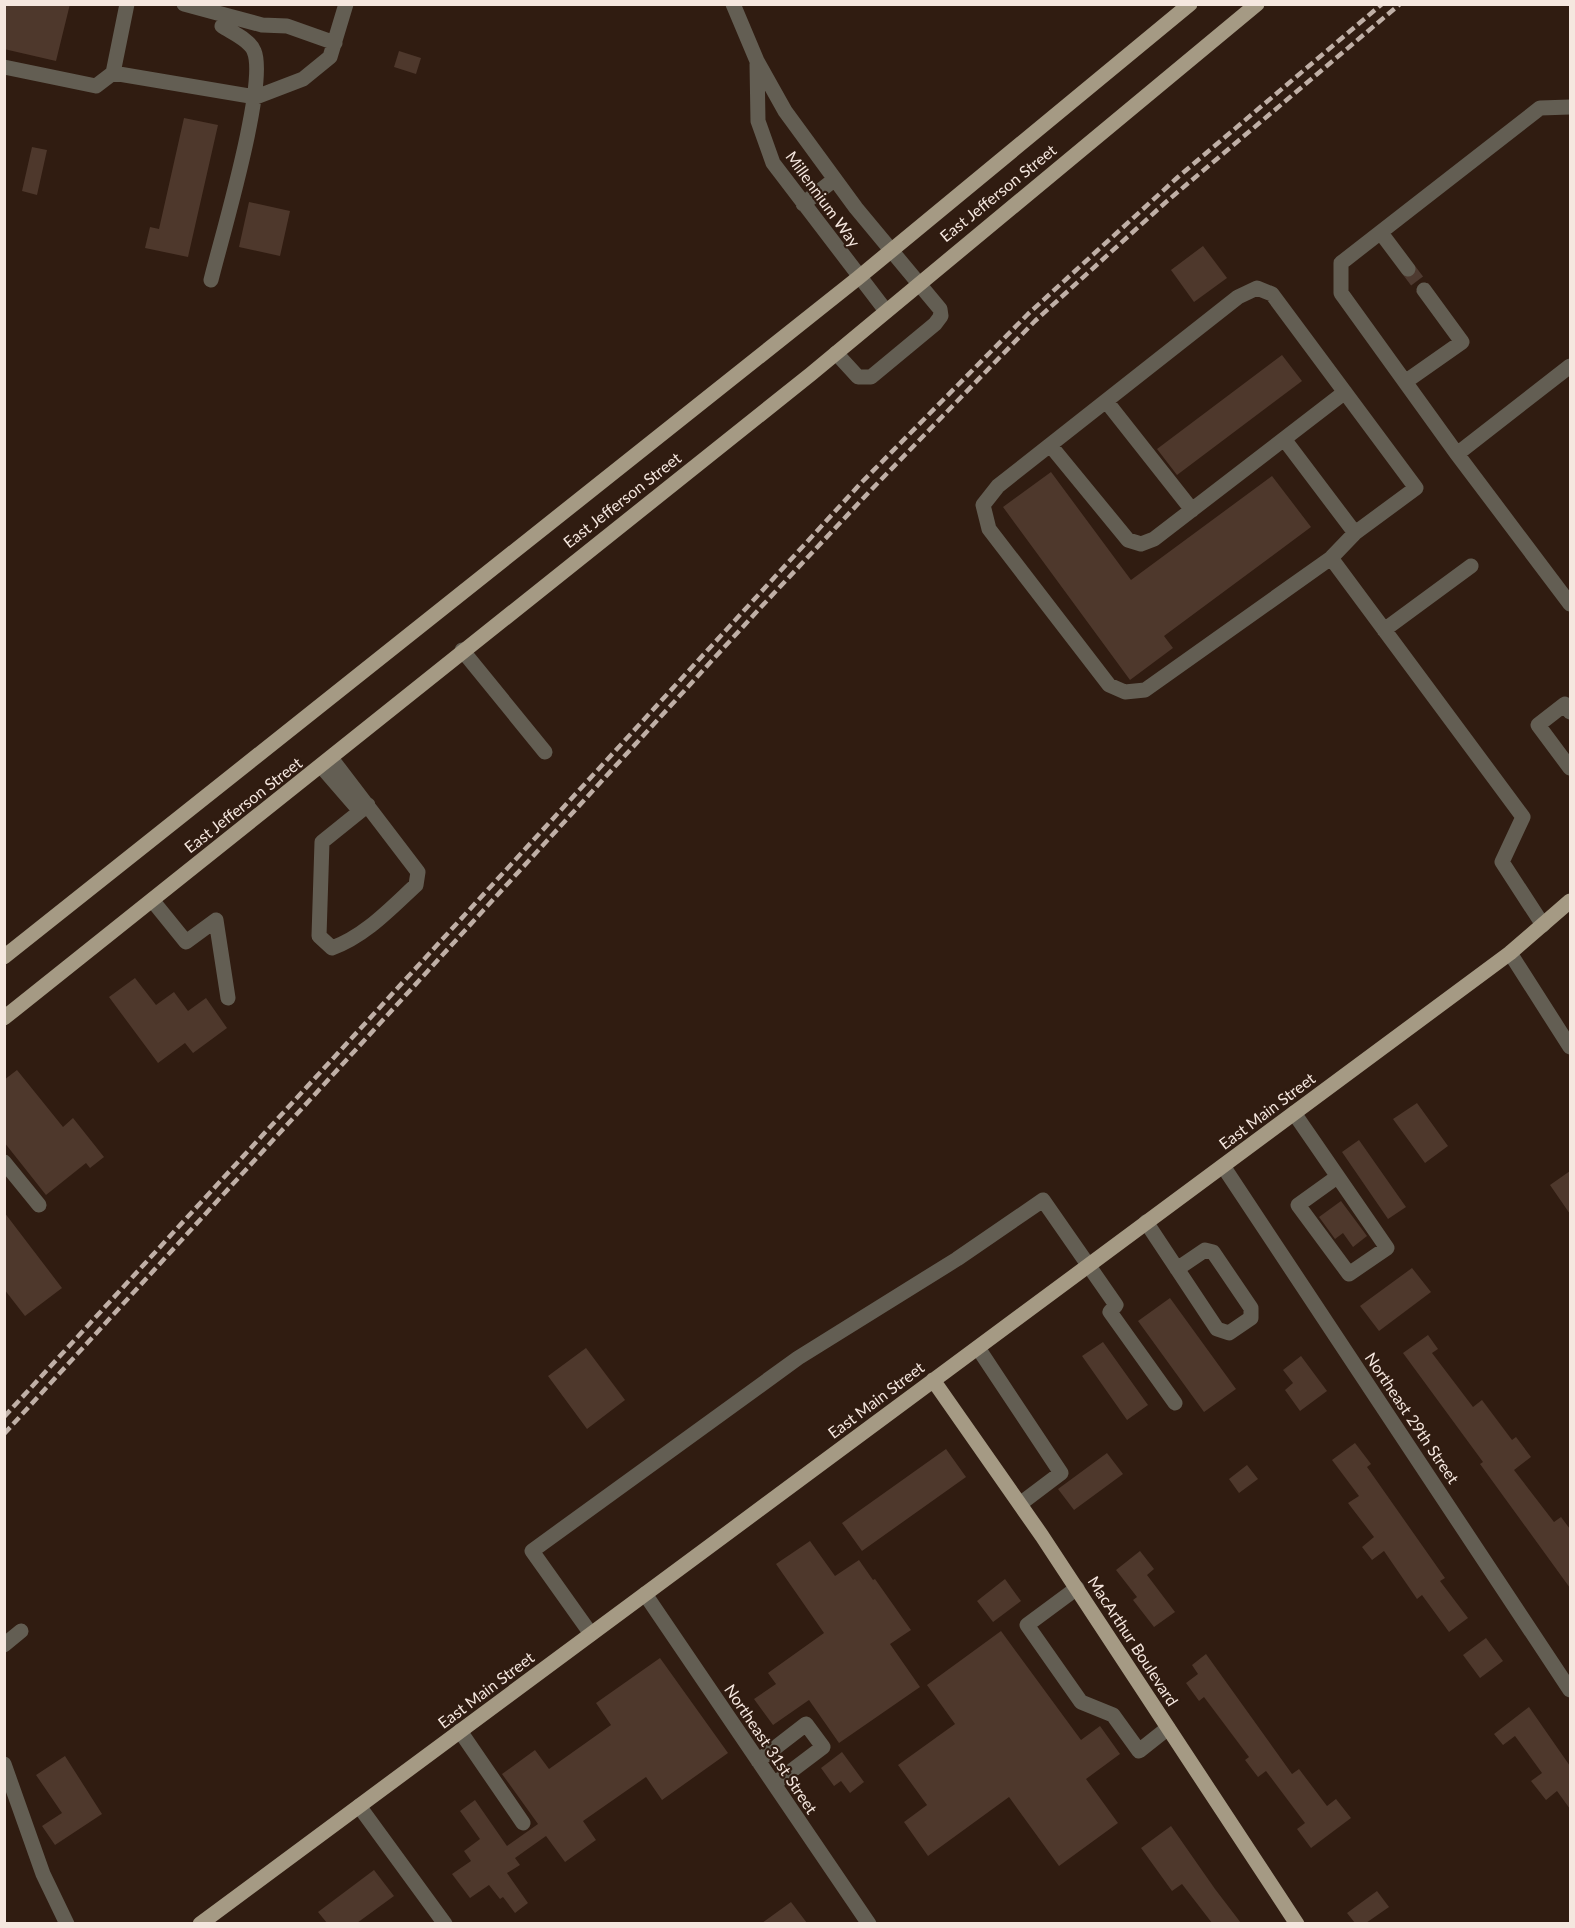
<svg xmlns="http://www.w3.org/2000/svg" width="1575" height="1928" viewBox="0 0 1575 1928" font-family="Lato,sans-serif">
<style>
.building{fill:#4e382c}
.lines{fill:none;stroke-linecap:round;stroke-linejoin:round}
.minor-tunnel{stroke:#4e3a30;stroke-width:15;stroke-dasharray:15 8;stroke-linecap:butt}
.minor{stroke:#635e53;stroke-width:15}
.major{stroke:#a59a84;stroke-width:15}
.rail{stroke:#bfafa6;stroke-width:4.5;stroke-dasharray:9 4.5;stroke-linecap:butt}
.labels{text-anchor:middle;stroke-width:4.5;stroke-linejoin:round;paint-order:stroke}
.street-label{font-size:16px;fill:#f5e7df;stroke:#301c11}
</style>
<rect width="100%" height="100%" fill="#301c11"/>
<path class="building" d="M4 4H70L56 61 4 49Z
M399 51 421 58 416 74 394 67Z
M184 118 218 125 188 257 145 248 150 227 159 229Z
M32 147 47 150 37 195 22 191Z
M249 202 290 211 280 256 239 247Z
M1203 246 1227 278 1194 302 1171 270Z
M1282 355 1302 381 1177 475 1157 449Z
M1051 472 1131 580 1272 476 1311 527 1164 636 1173 648 1130 680 1003 507Z
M135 978 156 1005 174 992 188 1011 206 998 227 1028 193 1053 185 1043 158 1063 109 997Z
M17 1070 63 1127 73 1118 104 1157 90 1168 86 1163 46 1195 4 1142V1080Z
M1417 1103 1448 1146 1425 1163 1393 1119Z
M1359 1140 1406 1207 1388 1219 1342 1152Z
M1570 1171V1214L1550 1185Z
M1341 1201 1367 1236 1353 1247 1343 1233 1335 1239 1319 1217Z
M4 1212 62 1288 25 1316 4 1289Z
M1412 1268 1431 1292 1379 1331 1360 1306Z
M1170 1298 1236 1389 1204 1412 1138 1321Z
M1428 1335 1438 1349 1432 1353 1473 1407 1482 1400 1512 1440 1516 1437 1531 1457 1514 1470 1554 1522 1561 1517 1570 1529V1588L1480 1464 1483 1462 1403 1353Z
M1103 1342 1148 1405 1127 1420 1082 1356Z
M586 1348 625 1400 587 1429 548 1376Z
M1301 1356 1327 1391 1300 1411 1285 1390 1293 1383 1283 1370Z
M1355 1443 1371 1464 1367 1467 1445 1578 1440 1581 1468 1618 1449 1632 1422 1595 1417 1599 1384 1551 1372 1560 1362 1547 1374 1537 1348 1503 1359 1496 1332 1460Z
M946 1449 966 1477 862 1551 842 1523Z
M1107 1453 1123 1474 1074 1510 1058 1489Z
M1247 1465 1258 1479 1239 1493 1229 1479Z
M810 1541 835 1576 859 1560 873 1580 875 1579 911 1630 890 1644 920 1687 839 1743 809 1700 773 1725 754 1699 776 1684 768 1673 824 1633 776 1564Z
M1140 1551 1154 1569 1147 1575 1175 1612 1154 1627 1133 1600 1137 1597 1116 1570Z
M1005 1579 1021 1601 993 1622 977 1601Z
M1001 1631 1081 1740 1100 1726 1120 1754 1086 1779 1118 1823 1059 1866 1009 1797 928 1856 904 1822 927 1805 898 1765 955 1724 927 1685Z
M1486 1638 1503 1661 1480 1678 1463 1655Z
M1206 1654 1292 1774 1299 1769 1327 1806 1336 1799 1351 1818 1311 1848 1297 1829 1305 1823 1266 1771 1258 1777 1245 1760 1249 1757 1204 1697 1199 1701 1186 1683 1198 1674 1192 1665Z
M660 1658 728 1753 662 1800 646 1777 583 1821 596 1840 565 1862 546 1836 515 1858 520 1865 507 1873 528 1903 515 1913 503 1897 500 1899 489 1885 470 1898 452 1874 471 1861 464 1851 480 1839 460 1811 475 1800 507 1846 538 1824 502 1774 535 1750 549 1769 611 1725 596 1703Z
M1529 1707 1570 1766V1809L1557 1791 1546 1800 1531 1781 1542 1773 1515 1736 1503 1745 1494 1734Z
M842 1752 864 1782 850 1793 841 1781 834 1786 821 1768Z
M65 1756 102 1814 55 1845 42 1826 62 1813 36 1775Z
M1171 1826 1215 1889 1241 1923H1212L1182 1884 1172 1891 1141 1848Z
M374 1870 394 1896 357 1923H327L318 1912Z
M1377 1891 1389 1907 1366 1923H1355L1347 1913Z
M791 1902 807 1923H762Z"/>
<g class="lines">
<path class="minor-tunnel" d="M1408 269 1424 290"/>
<path class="minor" d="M184 4 262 25 287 26 335 43
M733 4 757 61 785 111 856 208 940 309 941 316 935 324 871 377H858L836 353
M757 64 758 121 773 163 886 311
M4 67 96 86 113 73 127 4
M113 73 256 97 303 79 330 57 346 4
M1570 107 1540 108 1341 263V293L1457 454 1570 604
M803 204 835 179
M1381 233 1408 269
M211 280C221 239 268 83 254 51 250 40 233 33 222 26
M1405 382 1462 342 1424 290
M1106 401 1192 510
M1284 439 1355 533
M1050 445 1128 540 1141 544 1154 539 1345 392
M1457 454 1570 366
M1331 558 1145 690 1125 692 1109 685 989 529 983 505 998 486 1238 297 1257 288 1272 294 1416 488 1355 533 1331 558 1523 817 1502 862 1543 925
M1384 630 1471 566
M462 650 545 752
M1570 712 1565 704 1538 725 1570 768
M331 758 418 872 416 885C390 909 365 936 332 948L319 936 322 842 368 805
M321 766 360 811
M152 900 186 942 216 920 228 998
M1510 953 1570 1047
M1294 1113 1387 1248 1349 1274 1298 1205 1337 1177
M4 1162 39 1205
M1223 1166 1570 1690
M1146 1222 1217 1329 1229 1333 1251 1318V1308L1213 1252 1205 1250 1177 1269
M978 1348 1061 1473 1020 1504
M1077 1588 1027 1625 1081 1702 1113 1715 1139 1751 1168 1728
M645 1594 869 1924
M591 1634 532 1551 798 1358 957 1259 1043 1200 1116 1305 1110 1312 1175 1403
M4 1645 21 1631
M460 1731 523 1823
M758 1761 806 1724 823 1747 774 1784
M4 1764 43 1874 67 1924
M359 1806 445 1924"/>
<path class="major" d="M4 957 858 278 1190 4
M4 1018 811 374 1257 4
M933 1380 1042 1536 1297 1924
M200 1924 1510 953 1570 901"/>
<path class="rail" d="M4 1417 861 483 1028 314 1178 177 1382 4
M4 1434 761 607 871 490 1035 321 1166 202 1400 4"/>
</g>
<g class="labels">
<g class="street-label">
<text transform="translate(998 193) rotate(-39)" y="6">East Jefferson Street</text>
<text transform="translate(823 199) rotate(54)" y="6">Millennium Way</text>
<text transform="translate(622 500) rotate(-38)" y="6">East Jefferson Street</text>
<text transform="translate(243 805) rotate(-38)" y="6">East Jefferson Street</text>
<text transform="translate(1267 1111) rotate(-37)" y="6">East Main Street</text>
<text transform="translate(876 1400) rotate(-37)" y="6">East Main Street</text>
<text transform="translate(1412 1418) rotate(56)" y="6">Northeast 29th Street</text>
<text transform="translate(1133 1641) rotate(57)" y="6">MacArthur Boulevard</text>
<text transform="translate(486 1690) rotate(-37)" y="6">East Main Street</text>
<text transform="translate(771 1749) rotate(56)" y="6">Northeast 31st Street</text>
</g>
</g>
<rect width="1575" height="1928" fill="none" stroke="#f5e7df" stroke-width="12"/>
</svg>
